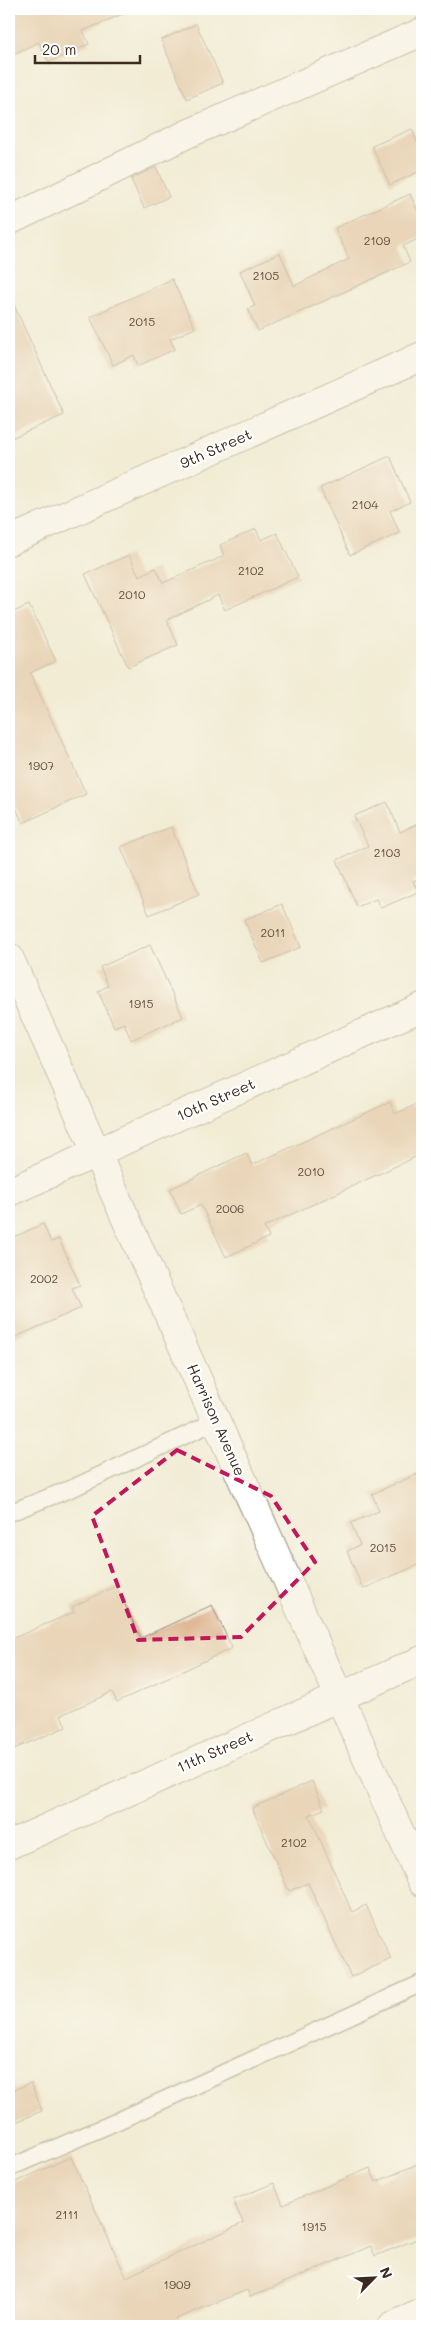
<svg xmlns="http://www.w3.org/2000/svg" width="431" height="2335" viewBox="0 0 431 2335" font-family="Mali,sans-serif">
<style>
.building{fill:#dfb996}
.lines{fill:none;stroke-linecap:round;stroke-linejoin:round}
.service-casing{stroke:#968b7a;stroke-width:19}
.minor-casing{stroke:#968b7a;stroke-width:30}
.service{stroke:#fff;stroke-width:16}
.minor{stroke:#fff;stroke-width:28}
.marked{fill:none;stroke:#c2185b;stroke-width:4;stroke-dasharray:10 6;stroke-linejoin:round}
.labels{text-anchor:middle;stroke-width:4.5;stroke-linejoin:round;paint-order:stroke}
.number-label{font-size:12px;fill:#644e3c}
.street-label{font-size:15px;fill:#3b2a1e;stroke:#fff}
</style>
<rect width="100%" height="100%" fill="#fff"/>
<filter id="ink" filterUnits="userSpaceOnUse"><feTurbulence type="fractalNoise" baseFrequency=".02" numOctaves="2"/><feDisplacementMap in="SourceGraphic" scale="10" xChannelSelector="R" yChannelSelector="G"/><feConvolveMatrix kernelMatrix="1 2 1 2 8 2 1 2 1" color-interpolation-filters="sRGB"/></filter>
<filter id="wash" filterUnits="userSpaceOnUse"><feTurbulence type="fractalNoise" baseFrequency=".0096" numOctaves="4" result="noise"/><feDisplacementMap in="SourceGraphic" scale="20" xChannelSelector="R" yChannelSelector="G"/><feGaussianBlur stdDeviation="1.12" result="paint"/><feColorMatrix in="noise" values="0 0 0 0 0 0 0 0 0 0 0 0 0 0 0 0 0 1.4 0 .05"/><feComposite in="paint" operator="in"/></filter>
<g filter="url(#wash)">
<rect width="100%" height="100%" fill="#f2ecd6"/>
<g id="blocks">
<path class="building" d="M9 9H134L83 31 89 44 49 62 39 42 9 56Z
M196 24 223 83 187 99 161 40Z
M412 129 422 153V170L390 185 372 146Z
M156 167 169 197 144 208 131 179Z
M410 194 422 220V237L403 246 410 262 258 331 248 309 255 306 240 271 280 253 294 286 349 259 335 228Z
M172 279 195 328 170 339 175 349 138 366 134 355 113 365 90 317Z
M9 294 64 415 9 439Z
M390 456 410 502 390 511 400 533 350 555 320 488Z
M256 529 261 540 277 533 298 577 225 610 218 595 167 620 178 645 128 667 85 574 129 555 139 576 156 568 163 583 224 556 220 545Z
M29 605 56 661 30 673 86 794 23 823 9 794V614Z
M387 802 400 832 422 822V877L413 881 418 892 381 908 376 899 357 907 337 860 368 846 354 816Z
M171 827 199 894 149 915 121 847Z
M282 904 301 947 263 963 244 920Z
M150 945 183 1017 131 1040 124 1023 114 1027 98 991 108 986 100 967Z
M390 1102 395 1114 422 1102V1154L264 1227 269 1237 226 1257 201 1205 181 1214 170 1189 246 1153 252 1165Z
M43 1224 51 1242 59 1239 80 1285 72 1288 81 1308 9 1340V1239Z
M422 1472V1563L363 1589 347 1551 360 1545 351 1523 379 1511 372 1494Z
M116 1586 141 1638 212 1605 232 1648 117 1702 112 1692 61 1715 66 1727 9 1751V1640L74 1612 72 1607Z
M312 1781 324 1809 309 1815 352 1912 366 1905 391 1959 351 1977 308 1883 289 1891 252 1808Z
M31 2083 42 2111 9 2125V2092Z
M71 2157 126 2277 243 2223 233 2200 274 2183 283 2205 370 2168 376 2182 422 2162V2237L375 2256 371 2246 250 2297 247 2290 176 2319 180 2326H9V2185Z"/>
</g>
</g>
<g filter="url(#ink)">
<use href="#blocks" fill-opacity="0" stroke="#968b7a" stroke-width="1"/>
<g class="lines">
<g class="service-casing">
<path id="service" d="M9 1513 75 1487 216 1421
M9 2168 111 2124 422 1983"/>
</g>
<g class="minor-casing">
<path id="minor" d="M9 221 185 135 422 32
M9 541 422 356
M9 957 422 1882
M9 1192 422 1007
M9 1845 422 1660
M392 2326 422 2313"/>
</g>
<use href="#service" class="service"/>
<use href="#minor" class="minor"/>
</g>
</g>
<path d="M0 0H431V2335H0ZM177 1450 271 1496 315 1562 241 1637 138 1640 92 1516Z" fill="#f2ecd6" fill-opacity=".55" fill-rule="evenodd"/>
<path class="marked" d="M177 1450 271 1496 315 1562 241 1637 138 1640 92 1516Z"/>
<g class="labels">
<g class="number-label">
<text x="377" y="245">2109</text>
<text x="266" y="280">2105</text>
<text x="142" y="326">2015</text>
<text x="365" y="509">2104</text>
<text x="251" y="575">2102</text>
<text x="132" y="599">2010</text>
<text x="41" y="770">1907</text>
<text x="387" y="857">2103</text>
<text x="273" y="937">2011</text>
<text x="141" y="1008">1915</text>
<text x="311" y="1176">2010</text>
<text x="230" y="1213">2006</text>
<text x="44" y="1283">2002</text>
<text x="383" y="1552">2015</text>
<text x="294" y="1847">2102</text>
<text x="67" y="2219">2111</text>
<text x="314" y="2231">1915</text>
<text x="177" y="2289">1909</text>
</g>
<g class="street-label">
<text transform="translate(216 449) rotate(-24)" y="5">9th Street</text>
<text transform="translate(216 1100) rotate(-24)" y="5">10th Street</text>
<text transform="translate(216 1420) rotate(66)" y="5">Harrison Avenue</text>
<text transform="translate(215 1752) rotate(-24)" y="5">11th Street</text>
</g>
</g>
<rect width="431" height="2335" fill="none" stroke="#fff" stroke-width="30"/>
<g transform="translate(374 2278) rotate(66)" stroke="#ffffff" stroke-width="4" paint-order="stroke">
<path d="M0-4L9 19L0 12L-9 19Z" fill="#3b2a1e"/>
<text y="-8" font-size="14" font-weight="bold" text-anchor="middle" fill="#3b2a1e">N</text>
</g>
<path d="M35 55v8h105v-8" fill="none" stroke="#3b2a1e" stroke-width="2.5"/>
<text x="42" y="55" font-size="15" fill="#3b2a1e" stroke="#ffffff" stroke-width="4" paint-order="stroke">20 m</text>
</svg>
